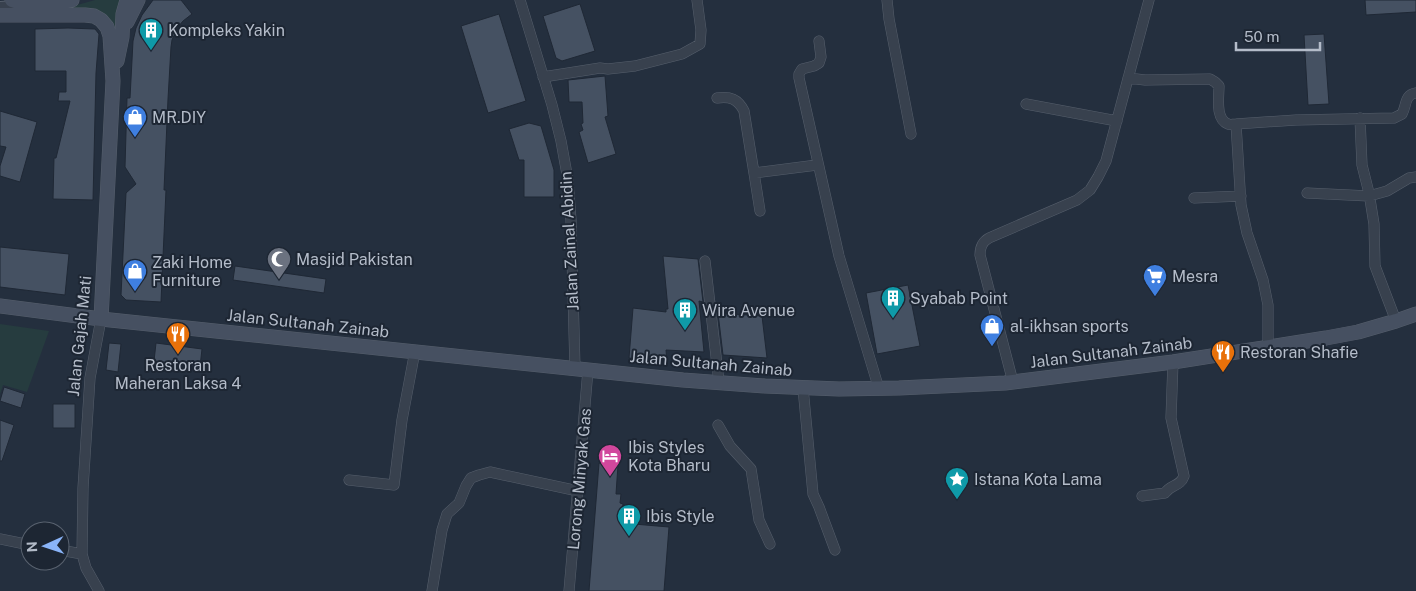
<svg xmlns="http://www.w3.org/2000/svg" width="1416" height="591" viewBox="0 0 1416 591" font-family="'Public Sans',sans-serif">
<style>
.green{fill:#263c3f}
.building{fill:#455162;stroke:#1f2835}
.lines{fill:none;stroke-linecap:round;stroke-linejoin:round}
.minor-casing{stroke:#565f6c;stroke-width:11}
.tertiary-casing{stroke:#565f6c;stroke-width:14}
.secondary-casing{stroke:#565f6c;stroke-width:15}
.minor{stroke:#38414e;stroke-width:10}
.tertiary{stroke:#38414e;stroke-width:12}
.secondary{stroke:#465061;stroke-width:14}
.labels{text-anchor:middle;stroke-width:4;stroke-linejoin:round;paint-order:stroke}
.poi-label{font-size:16px;fill:#b4bcc9;stroke:#1d2633;text-anchor:start}
.street-label{font-size:16px;fill:#b4bcc9;stroke:#1d2633}
</style>
<rect width="100%" height="100%" fill="#242f3e"/>
<path class="green" d="M95 0H121L117 29 110 21 63 9Z
M0 324 49 331 27 392 3 385 0 394Z"/>
<path class="building" d="M153 0H181L192 14 183 21 178 27 172 40 171 47 168 99 164 190H166L161 302 126 300 121 295 126 193 136 184 125 167 127 98H130L133 41 136 28 142 15Z
M1365 0H1416V12L1366 15Z
M580 4 595 51 562 61 556 58 543 16Z
M499 14 526 101 488 113 461 26Z
M68 28 95 29 99 34 96 73 93 200 53 199 54 158H56L70 101H58L59 92H66V71H35V29Z
M1324 34 1329 104 1308 105 1304 35Z
M605 76 608 116 605 117 616 154 588 163 579 132 583 130 581 124 583 123 582 102H569L568 80Z
M0 111 37 122 20 182 0 176V166L6 147 0 146Z
M529 123 541 126 554 170V197H524V160H519L509 129Z
M0 247 69 254 65 295 0 287Z
M663 256 698 259 703 302 699 301 704 352 666 350 667 362 629 358 633 308 666 312V309H668Z
M235 266 326 279 324 293 233 280Z
M908 285 920 346 877 354 866 293Z
M718 313 762 316 767 358 723 355Z
M109 343 121 344 118 372 106 370Z
M156 343 202 349 200 367 154 361Z
M4 387 25 394 21 408 0 401Z
M53 404H75V428H53Z
M0 420 14 425 2 461H0Z
M599 463 618 465 616 494H621L620 503 623 504 622 523 669 527 664 591H589Z"/>
<g class="lines">
<g class="minor-casing">
<path id="minor" d="M520 0 552 105 561 141 568 180 571 220 575 368
M887 0 889 19 911 134
M819 41 821 57 819 63 814 66 802 69 799 74V78L839 256 879 389
M543 77 600 68 608 69 635 66 682 54 700 44 701 30 697 0
M1128 78 1145 80 1210 79 1215 82 1219 86C1219 97 1215 119 1228 124 1230 125 1233 124 1236 124L1296 120 1394 118 1402 114C1407 105 1404 95 1416 93
M717 98C730 96 738 99 744 111L754 173 817 165
M1026 104 1117 121
M1360 118 1362 165 1369 193 1374 224 1375 266 1396 321
M1236 124 1241 205 1247 233 1263 280 1268 305V347
M754 173 760 211
M1307 193 1369 196 1387 191 1409 178 1416 177
M1194 198 1241 196
M705 261 719 382
M1013 382 980 255C980 247 982 242 989 238L1077 200 1090 190 1098 177 1106 161 1149 0
M803 388 813 494 819 507 835 550
M718 425 730 446 751 469 759 520 770 544
M349 480 394 485 402 420 415 351
M1142 496 1165 493C1171 484 1180 487 1184 476L1171 418 1173 362
M0 539 30 545
M60 550 82 554
M99 591 86 568 82 554 83 488 90 378 101 319
M432 591 442 530 447 514 459 503 466 486 471 478 479 475 490 472 578 491
M569 591 588 370"/>
</g>
<g class="tertiary-casing">
<path id="tertiary" d="M0 8 29 6"/>
</g>
<g class="secondary-casing">
<path id="secondary" d="M12 0C32 8 51 5 72 0
M0 15H85L94 16 101 20 107 27 110 36 113 81 101 319
M127 22 138 0
M117 61 122 37 123 14 127 0
M0 306 101 319 683 380 765 386 839 389 899 388 1005 383 1173 362 1326 338 1358 332 1396 321 1416 314"/>
</g>
<use href="#minor" class="minor"/>
<use href="#tertiary" class="tertiary"/>
<use href="#secondary" class="secondary"/>
</g>
<defs>
<g id="building-pin" transform="scale(1.25)"><path d="M0 17L-7.5 6A9.5 9.5 0 1 1 7.5 6Z" fill="#0f9aa8" stroke="#1d2633"/><path d="M-4-6H4V6H1V3H-1V6H-4ZM-2.5-4.3h1.7v1.8h-1.7ZM.8-4.3h1.7v1.8H.8ZM-2.5-1h1.7V.8h-1.7ZM.8-1h1.7V.8H.8Z" fill="#fff"/></g>
<g id="shop-pin" transform="scale(1.25)"><path d="M0 17L-7.5 6A9.5 9.5 0 1 1 7.5 6Z" fill="#3f7fe0" stroke="#1d2633"/><path d="M-5-2.5h2.3a2.7 3.5 0 0 1 5.4 0H5L5.5 6h-11ZM-1.5-2.5h3a1.5 2.3 0 0 0-3 0Z" fill="#fff"/></g>
<g id="mosque-pin" transform="scale(1.25)"><path d="M0 17L-7.5 6A9.5 9.5 0 1 1 7.5 6Z" fill="#6b7280" stroke="#1d2633"/><path d="M3.5-4.9A6 6 0 1 0 3.5 4.9A5 5 0 1 1 3.5-4.9Z" fill="#fff"/></g>
<g id="supermarket-pin" transform="scale(1.25)"><path d="M0 17L-7.5 6A9.5 9.5 0 1 1 7.5 6Z" fill="#3f7fe0" stroke="#1d2633"/><path d="M-6-5.5h2.5l.6 2H6L4.5 2H-2.5L-4.4-4H-6ZM-1.5 3.2a1.3 1.3 0 1 0 .1 0ZM3 3.2a1.3 1.3 0 1 0 .1 0Z" fill="#fff"/></g>
<g id="restaurant-pin" transform="scale(1.25)"><path d="M0 17L-7.5 6A9.5 9.5 0 1 1 7.5 6Z" fill="#e8710a" stroke="#1d2633"/><path d="M-5-6h1v4h1v-4h1v4h1v-4h1v5L-1.5 .5V6h-2V.5L-5-1ZM5-6V6H3V1.5H1.5Q1.5-4 5-6Z" fill="#fff"/></g>
<g id="hotel-pin" transform="scale(1.25)"><path d="M0 17L-7.5 6A9.5 9.5 0 1 1 7.5 6Z" fill="#d1479c" stroke="#1d2633"/><path d="M-6-4.5h1.5V1H6V5H4.5V3h-9V5H-6ZM-4 0a1.8 1.8 0 1 1 3.6 0ZM.5 0V-2.5h3Q6-2.5 6 0Z" fill="#fff"/></g>
<g id="sight-pin" transform="scale(1.25)"><path d="M0 17L-7.5 6A9.5 9.5 0 1 1 7.5 6Z" fill="#0f9aa8" stroke="#1d2633"/><path d="M0-6L1.8-2.2L6-1.7L2.9 1.2L3.7 5.4L0 3.3L-3.7 5.4L-2.9 1.2L-6-1.7L-1.8-2.2Z" fill="#fff"/></g>
</defs>
<g fill-rule="evenodd">
<use href="#building-pin" x="151" y="30"/>
<use href="#shop-pin" x="135" y="117"/>
<use href="#mosque-pin" x="279" y="259"/>
<use href="#shop-pin" x="135" y="271"/>
<use href="#supermarket-pin" x="1155" y="276"/>
<use href="#building-pin" x="893" y="298"/>
<use href="#building-pin" x="685" y="310"/>
<use href="#shop-pin" x="992" y="326"/>
<use href="#restaurant-pin" x="178" y="334"/>
<use href="#restaurant-pin" x="1223" y="352"/>
<use href="#hotel-pin" x="610" y="456"/>
<use href="#sight-pin" x="957" y="479"/>
<use href="#building-pin" x="629" y="516"/>
</g>
<g class="labels">
<g class="poi-label">
<text x="168" y="36">Kompleks Yakin</text>
<text x="152" y="123">MR.DIY</text>
<text x="296" y="265">Masjid Pakistan</text>
<text x="152" y="268">Zaki Home<tspan x="152" dy="18">Furniture</tspan></text>
<text x="1172" y="282">Mesra</text>
<text x="910" y="304">Syabab Point</text>
<text x="702" y="316">Wira Avenue</text>
<text x="1010" y="332">al-ikhsan sports</text>
<text x="1240" y="358">Restoran Shafie</text>
<text x="178" y="371" text-anchor="middle">Restoran<tspan x="178" dy="18">Maheran Laksa 4</tspan></text>
<text x="628" y="453">Ibis Styles<tspan x="628" dy="18">Kota Bharu</tspan></text>
<text x="974" y="485">Istana Kota Lama</text>
<text x="646" y="522">Ibis Style</text>
</g>
<g class="street-label">
<text transform="translate(569 241) rotate(-93)" y="6">Jalan Zainal Abidin</text>
<text transform="translate(308 323) rotate(6)" y="6">Jalan Sultanah Zainab</text>
<text transform="translate(79 336) rotate(-84)" y="6">Jalan Gajah Mati</text>
<text transform="translate(1111 352) rotate(-7)" y="6">Jalan Sultanah Zainab</text>
<text transform="translate(711 363) rotate(5)" y="6">Jalan Sultanah Zainab</text>
<text transform="translate(579 479) rotate(-85)" y="6">Lorong Minyak Gas</text>
</g>
</g>
<g transform="translate(45 546) rotate(267)"><circle r="24" fill="#1d2633" stroke="#59626f"/>
<path d="M0-4L9 19L0 12L-9 19Z" fill="#8ab4f8"/>
<text y="-8" font-size="14" font-weight="bold" text-anchor="middle" fill="#b4bcc9">N</text>
</g>
<path d="M1236 42v8h84v-8" fill="none" stroke="#b4bcc9" stroke-width="2.5"/>
<text x="1244" y="42" font-size="15" fill="#b4bcc9" stroke="#1d2633" stroke-width="4" paint-order="stroke">50 m</text>
</svg>
